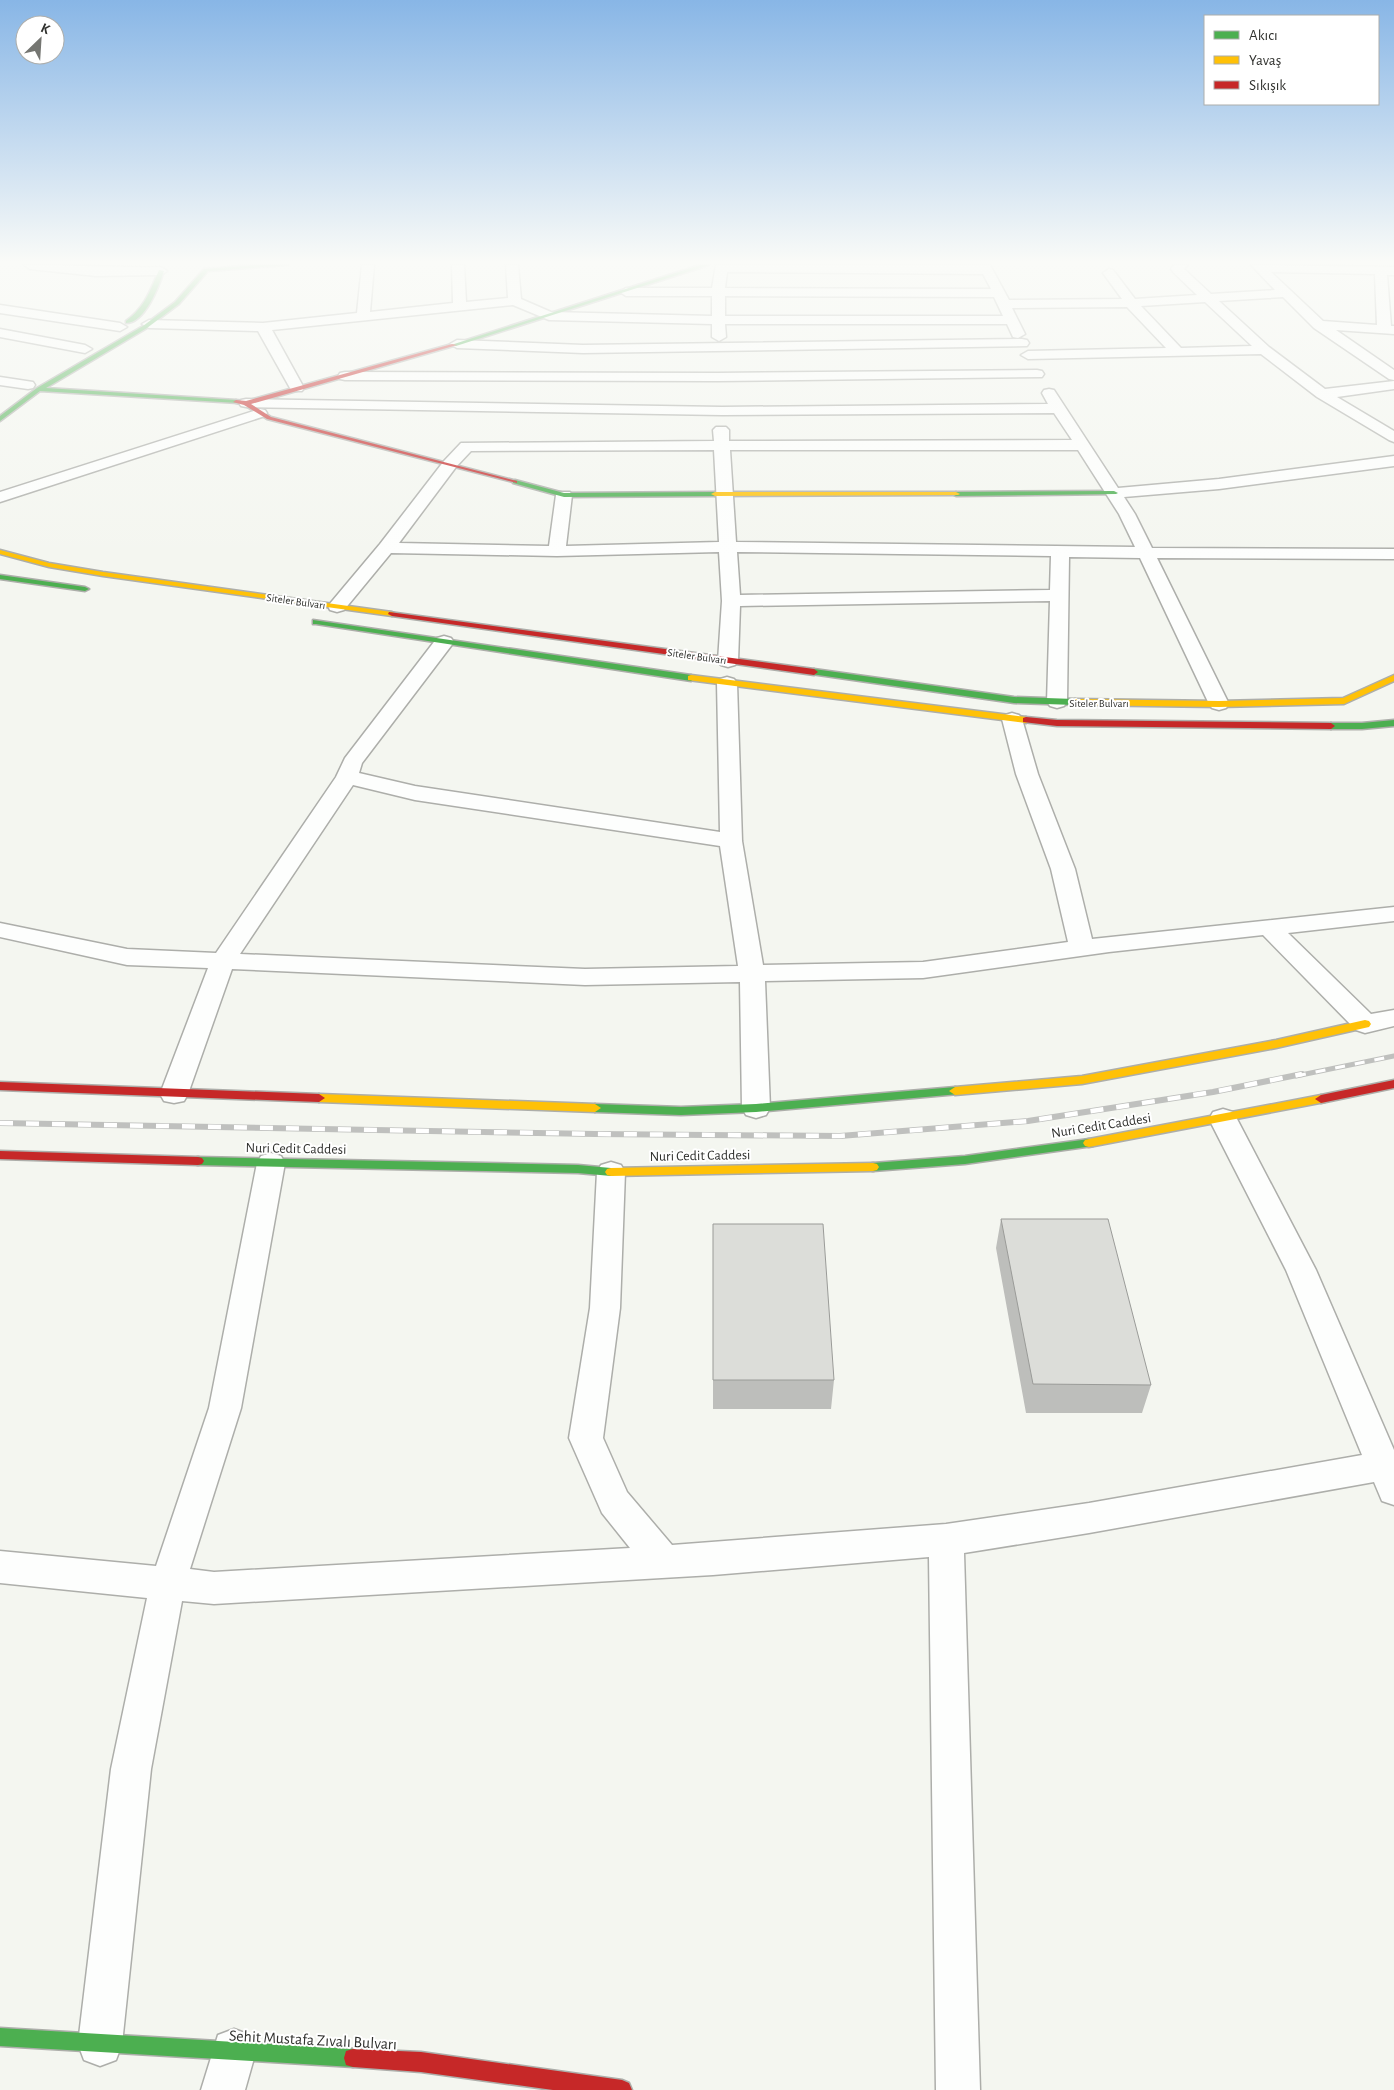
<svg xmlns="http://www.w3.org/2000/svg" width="1394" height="2090" viewBox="0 0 1394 2090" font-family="'Alegreya Sans',sans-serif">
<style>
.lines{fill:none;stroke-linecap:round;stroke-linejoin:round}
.street-casing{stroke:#adaeaa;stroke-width:3}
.fast-casing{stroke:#adaeaa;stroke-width:3}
.slow-casing{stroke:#adaeaa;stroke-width:3}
.jam-casing{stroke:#adaeaa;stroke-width:3}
.street{fill:#fdfefd;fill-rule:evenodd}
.fast{fill:#4caf50;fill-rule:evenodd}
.slow{fill:#ffc107;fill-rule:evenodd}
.jam{fill:#c62828;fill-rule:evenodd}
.rail-far1-casing{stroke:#bfc0be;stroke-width:5}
.rail-casing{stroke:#bfc0be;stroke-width:6}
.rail-far1{stroke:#fff;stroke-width:3;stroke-dasharray:10;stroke-linecap:butt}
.rail{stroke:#fff;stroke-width:4.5;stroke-dasharray:13;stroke-linecap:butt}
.wall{fill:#bdbebb}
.building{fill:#dcddd9;stroke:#9a9b98}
.labels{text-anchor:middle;stroke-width:4;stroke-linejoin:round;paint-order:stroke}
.far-street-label{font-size:11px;fill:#30312e;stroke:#fff}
.street-label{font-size:14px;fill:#30312e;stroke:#fff}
.near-street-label{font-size:16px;fill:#30312e;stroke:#fff}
</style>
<rect width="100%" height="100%" fill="#f4f6f0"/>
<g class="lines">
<g class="street-casing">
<path id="street" d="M24 265C70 265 115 268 161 267L167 271 161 275 96 276 30 269Z
M362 265H374L370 312 453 303 452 265H464L466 302 508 298 506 265H518L521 299 551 312 712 316V296H626L620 292 626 288H712L716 265H990L1009 300 1122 299 1103 273 1109 269 1113 270 1135 299 1197 295 1173 272 1171 269 1174 265H1188L1184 269 1211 294 1275 290 1251 265 1394 267V275H1387L1391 326H1394V334L1336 330 1394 370V380L1389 379 1314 328 1283 297 1219 301 1269 347 1325 389 1394 381V389L1337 397 1394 431V442L1389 440 1317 397 1261 354 1028 359 1021 355 1028 351 1166 348 1127 307 1012 308 1025 334 1018 338 1013 337 1007 324H725L726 337 719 341 712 337V324L549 320 513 305 272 330 304 388 302 391H292L290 388 258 331 149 328 142 324 149 320 263 323 357 313ZM727 272 983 274 991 289 725 288ZM1271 272 1375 274 1377 325 1323 321ZM725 296 994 297 1003 316H725ZM1205 302 1252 346 1181 348 1141 306Z
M0 305 120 323 127 327 120 331 0 313Z
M0 329 85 345 92 349 85 353 0 337Z
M1022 339 1027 340 1029 343 1027 346 583 353 457 348 450 344 457 340 583 345Z
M1037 370 1042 371 1044 374 1042 377 717 381 345 380 340 379 338 376 340 373 345 372 717 373Z
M0 377 33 382 35 385 33 388 28 389 0 385Z
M1049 389 1054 390 1118 488 1219 479 1394 456V466L1219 489 1124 497 1135 514 1152 548 1394 549V559L1157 558 1229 704 1226 708 1219 710 1212 708 1209 704 1140 558 1069 557 1067 702 1064 706 1057 708 1050 706 1047 702 1050 601 740 606 738 661 735 665 728 667 721 665 718 661 722 601 719 552 557 556 391 553 344 610 337 612 330 610 328 606 380 544 444 461 461 443 714 441 713 430 716 427H726L729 430V441L1072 440 1054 413 722 415 246 407 241 406 239 403 241 400 246 399 722 407 1048 404 1042 393 1044 390ZM714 450 719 542 566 546 572 495 570 492H558L556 495 549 546 399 543 456 467 471 451ZM730 450H1078L1119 514 1135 547 736 542ZM737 552 1051 556 1050 590 740 595Z
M260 409 265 410 267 413 265 416 0 502V492Z
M444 636 451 638 454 642 362 763 359 773 415 786 720 832 717 683 720 679 727 677 734 679 737 683 742 841 763 965 923 962 1068 942 1051 869 1016 774 1002 719 1005 715 1012 713 1019 715 1022 719 1038 774 1075 869 1092 939 1394 907V921L1288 933 1371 1014 1394 1010V1026L1365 1033 1356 1030 1263 935 1109 952 923 978 765 981 770 1108 766 1115 756 1118 746 1115 742 1108 740 982 585 985 232 969 188 1094 184 1101 174 1103 164 1101 160 1094 208 968 127 965 0 937V923L127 949 216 953 336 777 345 758 437 638ZM353 785 415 800 720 846 738 966 585 969 240 954Z
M1223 1109 1233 1112 1237 1119 1316 1270 1394 1450V1505L1382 1501 1374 1482 1089 1533 964 1553 980 2090H936L929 1557 713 1575 214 1604 182 1601 151 1769 122 2044 116 2060 100 2066 84 2060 78 2044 111 1769 147 1598 0 1583V1551L156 1566 209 1408 257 1163 261 1156 271 1153 281 1156 285 1163 241 1408 190 1569 214 1572 630 1548 602 1513 569 1438 590 1308 597 1172 601 1165 611 1162 621 1165 625 1172 620 1308 603 1438 627 1492 672 1545 946 1524 1089 1503 1362 1455 1286 1270 1209 1119 1213 1112Z
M234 2029 250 2035 256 2051 245 2090H201L218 2035Z"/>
</g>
<g class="fast-casing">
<path id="fast" d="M254 265H288L208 271 179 304 147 328 46 388 236 400 238 401V403L40 391 0 421V416L37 388 143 326 175 302 204 269Z
M700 265H709L456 346 451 345Z
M159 270 164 271C159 286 145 323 126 323V321C145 307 150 291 159 270Z
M515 480 564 493 715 492 719 494 715 496 564 497 513 483V481Z
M1114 491 1118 493 1116 494 956 496 952 494 956 492Z
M0 575 85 587 89 589 85 591 0 579Z
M313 620 691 675 695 678 691 681 316 624H313Z
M814 669 1014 697 1075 699 1079 702 1075 705 1014 703 811 674 810 672Z
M1394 720V726L1362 729H1331L1327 726 1331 723H1362Z
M955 1087 959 1088 961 1091 959 1094 756 1112 681 1115 595 1112 589 1108 595 1104 681 1107 756 1104Z
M1089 1139 1093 1140 1095 1143 1093 1146 965 1164 873 1171 869 1170 867 1167 869 1164 873 1163 965 1156Z
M198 1157 578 1165 611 1168 615 1169 617 1172 615 1175 611 1176 578 1173 198 1165 194 1164 192 1161 194 1158Z
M0 2028 353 2049 360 2051 362 2058 360 2065 353 2067 0 2046Z"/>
</g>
<g class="slow-casing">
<path id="slow" d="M956 492 960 494 958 495 715 496 711 494 715 492Z
M0 550 49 563 103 572 392 612 396 614 392 616 103 576 49 567 0 554Z
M691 675 1026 717 1030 720 1026 723 688 680V676Z
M1394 675V681L1344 704 1219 707 1075 705 1071 702 1075 699 1219 701 1343 698Z
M1365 1020 1369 1021 1371 1024 1369 1027 1276 1048 1082 1084 955 1095 949 1091 955 1087 1082 1076 1276 1040Z
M319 1094 595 1104 601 1108 595 1112 319 1102 313 1098Z
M1321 1095 1327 1099 1325 1102 1089 1147 1085 1146 1083 1143 1085 1140 1089 1139Z
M873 1163 877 1164 879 1167 877 1170 873 1171 611 1176 607 1175 605 1172 607 1169 611 1168Z"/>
</g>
<g class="jam-casing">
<path id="jam" d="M452 344 457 345 251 404 271 417 517 481V483L267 419 244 405 233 402 236 400 246 401Z
M389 612 814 669 818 672 814 675 392 616 388 614Z
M1026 717 1057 720 1331 723 1335 726 1331 729 1057 726 1023 722V718Z
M1394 1080V1088L1321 1103 1315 1099 1321 1095Z
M0 1082 319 1094 325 1098 319 1102 0 1090Z
M0 1151 198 1157 202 1158 204 1161 202 1164 198 1165 0 1159Z
M353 2049 421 2052 622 2080 629 2083 632 2090H553L421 2072 353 2067 346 2065 344 2058 346 2051Z"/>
</g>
<use href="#street" class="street"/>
<use href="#fast" class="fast"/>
<use href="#slow" class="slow"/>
<use href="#jam" class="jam"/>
<g class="rail-far1-casing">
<path id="rail-far1" d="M1296 1076 1394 1056"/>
</g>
<g class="rail-casing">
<path id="rail" d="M0 1123 595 1134 840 1136 1028 1121 1213 1092 1302 1074"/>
</g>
<use href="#rail-far1" class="rail-far1"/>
<use href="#rail" class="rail"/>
</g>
<path class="wall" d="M1001 1219 1151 1385 1142 1413H1026L996 1248Z
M713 1253 834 1380 831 1409H713Z"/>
<path class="building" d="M1001 1219H1108L1151 1385 1033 1384Z
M713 1224H823L834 1380H713Z"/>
<linearGradient id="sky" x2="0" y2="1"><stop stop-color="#88b6e6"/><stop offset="0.47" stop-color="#fafbf8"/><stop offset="1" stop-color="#fafbf8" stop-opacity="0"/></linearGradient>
<rect width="1394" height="558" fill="url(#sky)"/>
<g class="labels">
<g class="far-street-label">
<text transform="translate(296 601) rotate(8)" y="4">Siteler Bulvarı</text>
<text transform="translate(697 656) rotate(8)" y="4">Siteler Bulvarı</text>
<text x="1099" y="707">Siteler Bulvarı</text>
</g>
<g class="street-label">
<text transform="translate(1101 1125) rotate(-9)" y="5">Nuri Cedit Caddesi</text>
<text transform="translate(296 1148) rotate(1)" y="5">Nuri Cedit Caddesi</text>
<text transform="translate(700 1155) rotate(-1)" y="5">Nuri Cedit Caddesi</text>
</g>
<g class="near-street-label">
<text transform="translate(313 2039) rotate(3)" y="6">Sehit Mustafa Zıvalı Bulvarı</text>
</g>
</g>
<rect x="1204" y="15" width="175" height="90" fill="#ffffff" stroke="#acadab"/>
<rect x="1214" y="31" width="25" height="8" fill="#4caf50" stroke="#acadab"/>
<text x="1249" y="40" font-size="15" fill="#30312e">Akıcı</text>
<rect x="1214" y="56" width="25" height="8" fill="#ffc107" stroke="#acadab"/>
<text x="1249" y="65" font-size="15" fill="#30312e">Yavaş</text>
<rect x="1214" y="81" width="25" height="8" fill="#c62828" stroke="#acadab"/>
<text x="1249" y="90" font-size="15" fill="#30312e">Sıkışık</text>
<g transform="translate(40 40) rotate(25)"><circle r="24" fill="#ffffff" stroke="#acadab"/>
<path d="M0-4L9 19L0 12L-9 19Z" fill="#757672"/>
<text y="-8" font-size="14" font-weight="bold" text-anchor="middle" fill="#30312e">K</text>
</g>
</svg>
